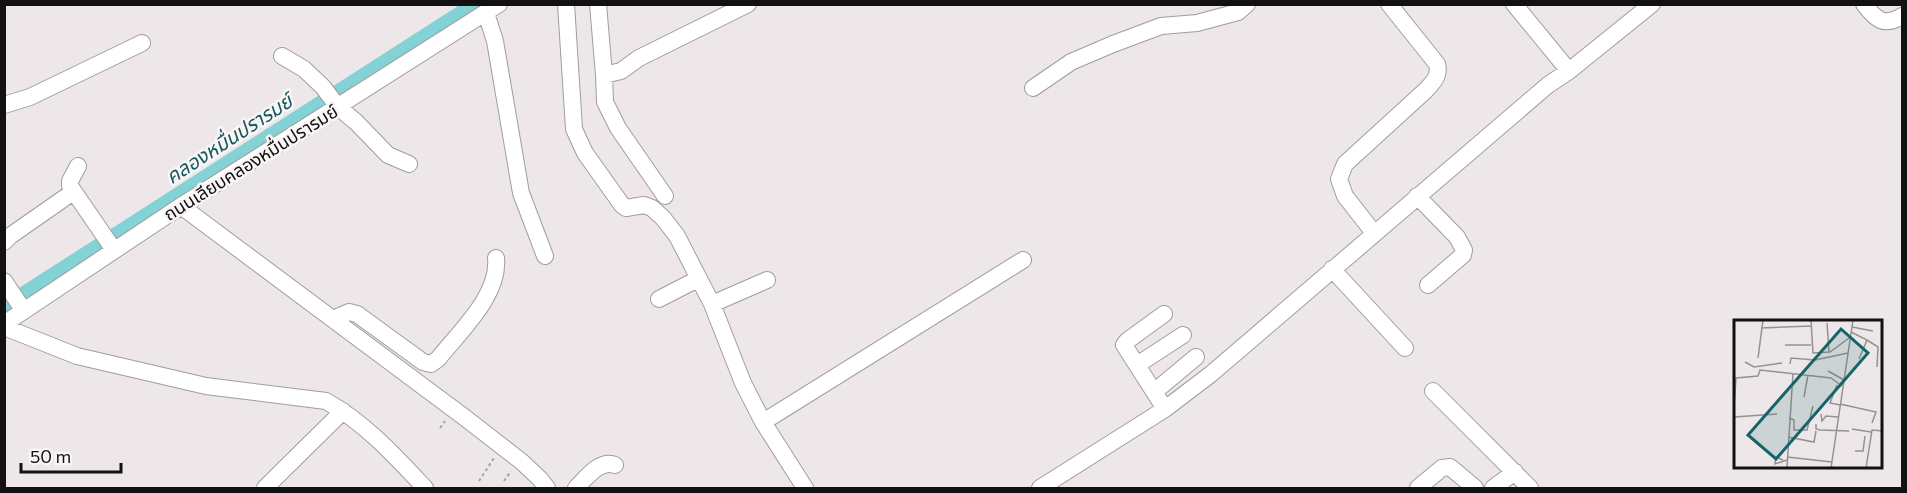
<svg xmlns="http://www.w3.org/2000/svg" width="1907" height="493" viewBox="0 0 1907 493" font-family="Commissioner,'Noto Sans Thai',sans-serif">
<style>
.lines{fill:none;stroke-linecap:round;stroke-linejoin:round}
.canal{stroke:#83d2d5;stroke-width:14}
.minor-casing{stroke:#a19c9d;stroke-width:18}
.path{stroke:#a7a2a4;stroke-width:2;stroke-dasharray:3 3;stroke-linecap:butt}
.minor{stroke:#fff;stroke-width:16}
.labels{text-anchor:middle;stroke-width:5;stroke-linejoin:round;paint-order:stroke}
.street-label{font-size:18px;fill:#121011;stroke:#faf5f6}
.water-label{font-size:20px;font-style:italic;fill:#14595b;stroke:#faf5f6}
.inset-road{fill:none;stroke:#959193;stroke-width:1.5}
.view{fill:#156467;fill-opacity:0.15;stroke:#156467;stroke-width:3}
.inset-edge{fill:none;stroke:#121011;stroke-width:3}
</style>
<rect width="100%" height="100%" fill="#ede7e9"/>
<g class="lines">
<path class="canal" d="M4 306 474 4"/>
<g class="minor-casing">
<path id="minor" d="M566 4 574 129 585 153 622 205 626 208 644 205 652 208 663 218 677 236 712 304 743 383 763 422 805 488
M598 4 604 75 621 71 639 58 748 4
M1514 4 1569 71
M1864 4C1876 20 1884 27 1902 16
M486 13 495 41 521 193 545 256
M282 56 304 69 323 87 338 107 356 122 388 155 409 164
M604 75 605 102 618 128 665 196
M1033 88 1071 62 1113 44 1161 26 1197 23 1238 12 1247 4
M4 105 30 97 142 43
M78 166 70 181V186L114 250
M1417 196 1457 237 1464 250 1463 255 1428 285
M181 206 464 417 522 462 540 479 547 488
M1374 233 1345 196 1339 179 1345 164 1426 90C1434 81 1440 76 1437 64L1389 4
M4 242 10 236 73 192
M1332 269 1405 348
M4 281 24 311
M659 299 698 279
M712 304 767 280
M1164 314 1127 341 1124 345 1165 409
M333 319 349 312 357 314 423 362 431 364 438 359C460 331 500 295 496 258
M4 324 181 206 499 4
M4 327 77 356 206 386 326 401C365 423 395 456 425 488
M1137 365 1183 335
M1433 391 1530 488
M1154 392 1196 357
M763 422 1023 260
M265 488 343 411
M576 488C586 478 600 459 615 465
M1040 488 1165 409 1211 374 1548 85 1569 71 1652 4
M1418 488 1442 468 1450 467 1475 488
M1493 488 1515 472"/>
</g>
<path class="path" d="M440 428 445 421
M479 481 494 458
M504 481 511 471"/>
<use href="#minor" class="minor"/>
</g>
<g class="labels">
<g class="street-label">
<text transform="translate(251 163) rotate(-32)" y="6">ถนนเลียบคลองหมื่นปรารมย์</text>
</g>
<g class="water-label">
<text transform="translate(229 139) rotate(-33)" y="7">คลองหมื่นปรารมย์</text>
</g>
</g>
<g transform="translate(1734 320)">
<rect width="148" height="148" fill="#ede7e9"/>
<path class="inset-road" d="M77 0 79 33 96 32 115 18M93 3 95 32M118 7 139 11M27 8 77 6M117 12 133 20 125 39M133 20 144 27 143 47M51 25H77M24 38 29 0M11 42 20 47 48 43M56 44 57 38 81 40 114 33M94 51 110 60M103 65 96 83 106 85M70 77 74 55M106 84 142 92 138 103M0 87 2 58 24 56 26 50 97 58 108 66M87 94 88 101 92 96 104 97M0 97 43 94M55 98 60 100V110H73L79 86M82 104V109L86 110 115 111M118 109 137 112M54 117 80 122 82 111M121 131H129L131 116M53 137 98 142M49 140 42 137 41 144 53 140M53 148 59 53M97 148 119 0M132 148 138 110 149 111"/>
<path class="view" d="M107 9 134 33 42 139 14 115Z"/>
<rect width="148" height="148" class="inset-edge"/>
</g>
<rect width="1907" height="493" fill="none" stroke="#121011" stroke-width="12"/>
<path d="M21 463v9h100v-9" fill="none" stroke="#121011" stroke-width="3"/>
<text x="30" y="463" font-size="18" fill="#121011" stroke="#faf5f6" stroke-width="4.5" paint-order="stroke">50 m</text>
</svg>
